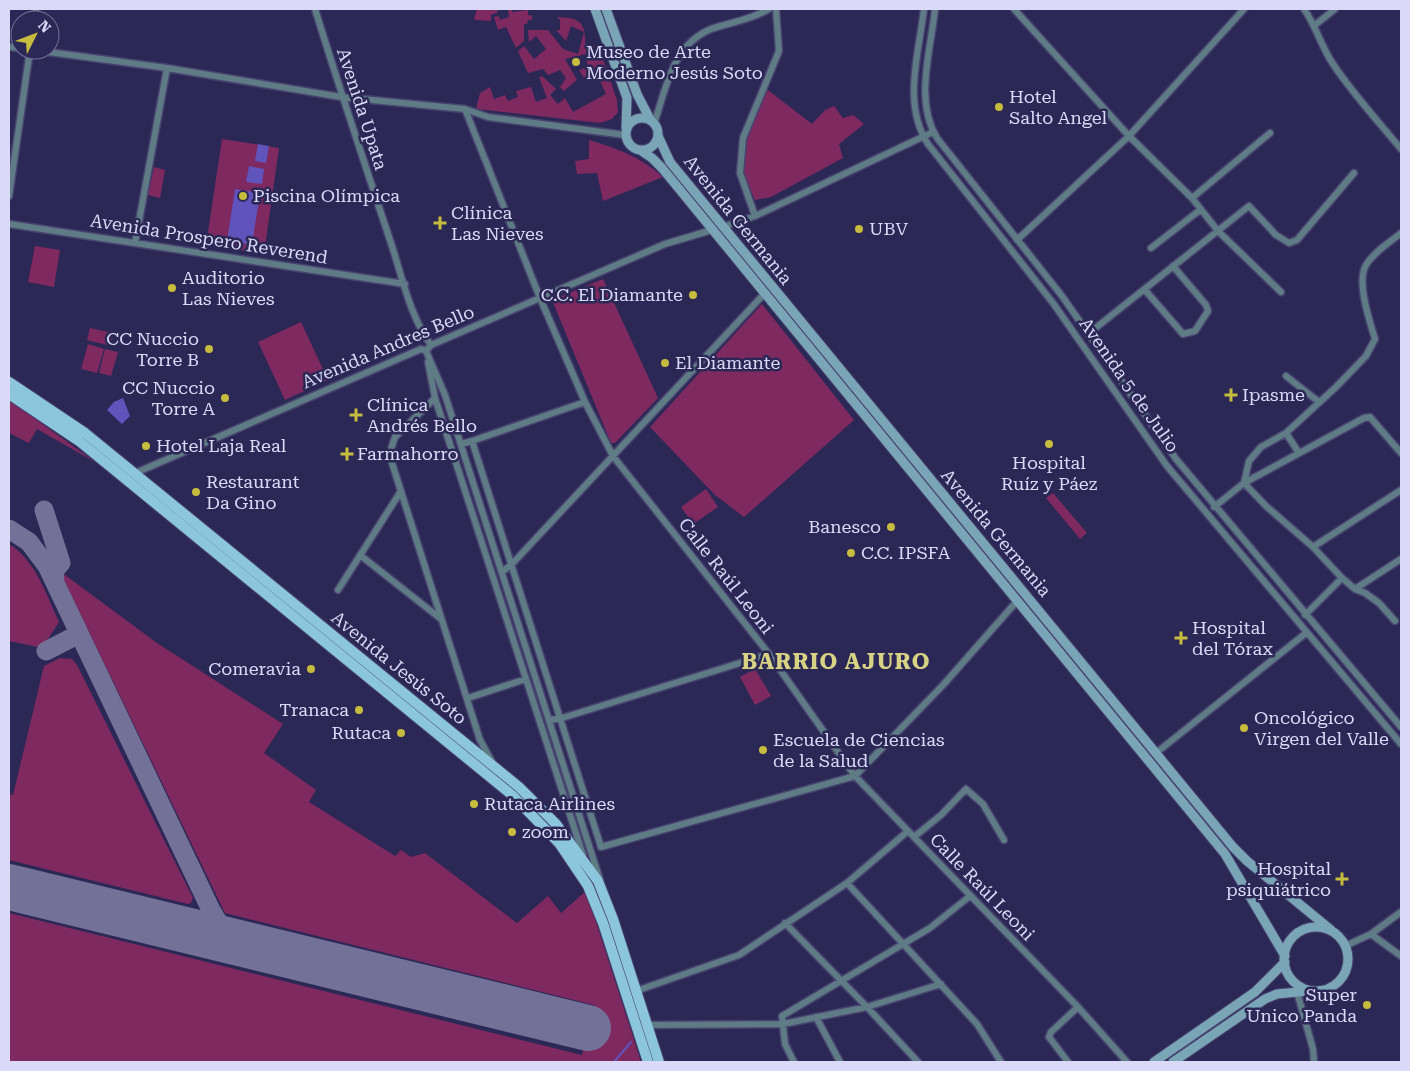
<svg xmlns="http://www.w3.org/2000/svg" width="1410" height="1071" viewBox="0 0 1410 1071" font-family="'Roboto Serif',serif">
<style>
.green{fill:#7e2960}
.water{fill:#6053bc}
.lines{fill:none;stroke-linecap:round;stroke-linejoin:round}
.stream{stroke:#6053bc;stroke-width:2}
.taxiway{stroke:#747198;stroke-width:19}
.runway{stroke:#747198;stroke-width:46}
.street-casing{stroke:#484470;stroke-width:9}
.secondary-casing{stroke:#484470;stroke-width:11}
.primary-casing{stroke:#484470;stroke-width:12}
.street{stroke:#5f7b86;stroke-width:6}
.secondary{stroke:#79a5b7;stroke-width:9}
.primary{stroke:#8cc6dd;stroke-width:10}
.poi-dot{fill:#c6bc3d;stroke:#2c2856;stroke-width:2}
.labels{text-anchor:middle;stroke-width:5;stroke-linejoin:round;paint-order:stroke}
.poi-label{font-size:18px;fill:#dadaf8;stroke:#2c2856;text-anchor:start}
.street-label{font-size:18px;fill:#dadaf8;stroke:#2c2856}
.district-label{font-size:22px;font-weight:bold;letter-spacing:1px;fill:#d7d284;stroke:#2c2856}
</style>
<rect width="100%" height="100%" fill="#2c2856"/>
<path class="green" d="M477 9H497L498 12 491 15V21L476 20 474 19Z
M508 9H512V12L528 10V15L532 16V20H528L527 24H524V41L516 48 506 27 498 30 494 17 499 16 500 20 509 17Z
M557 17C578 18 586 21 585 43L599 48 617 100 618 112 612 119 600 123 476 109 480 93 490 87 494 99 505 95 508 101 518 97 516 91 531 87 536 102 547 98 539 77 542 76 556 89 550 95 558 104 565 98 573 112 606 94 597 74 584 78 579 70 588 67 585 54 565 59 577 80 564 91 560 87 566 78 560 70 548 75 543 69 528 73 518 51 524 46 534 59 546 49 536 36 529 42 528 30H548L563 49 578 54 584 32 571 26 566 41 556 30H560V20Z
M764 87 812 124 825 110 834 106 843 118 853 115 864 124 839 144 843 158 771 197 755 200 741 169 743 138Z
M222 139 279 148 264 254 206 245Z
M589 140C616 148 641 157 663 177L603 201 597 173 577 174 575 161 589 159Z
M154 167 165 170 160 198 148 195Z
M35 246 60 250 54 287 28 282Z
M603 279 658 398 615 443H611L552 300Z
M762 304 854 420 744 517 715 495 650 427Z
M301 322 328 380 285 400 258 342Z
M90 328 113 333 111 346 87 340Z
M88 344 104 349 97 373 81 369Z
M105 349 118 352 111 376 99 373Z
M9 400 95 462 37 429 29 443 9 433Z
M706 489 718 507 693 524 681 507Z
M1053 493 1087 533 1080 539 1046 498Z
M9 544C36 561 46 594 59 622L48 639 38 647 9 641Z
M65 575 157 643 283 724 264 753 316 790 309 802 395 856 401 850 411 857 425 853 517 923 548 896 561 913 586 891 641 1062H9V913L582 1055 594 1005 225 913 62 576Z
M60 658 72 659 77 665 193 898 191 903 188 904 9 860V794L13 795 44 666Z
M755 669 771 696 755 705 740 677Z"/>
<path class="water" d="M258 144 269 146 266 163 255 161Z
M249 166 264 169 262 184 246 182Z
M235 189 260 193 252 245 227 241Z
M123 398 130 416 122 424 107 410 114 402Z"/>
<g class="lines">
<path class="stream" d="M614 1062 631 1042"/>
<path class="taxiway" d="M44 510 61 563 54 571 55 582
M9 529 29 542 47 566 211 910 227 937 244 944
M46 651 79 634
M183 930C198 931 212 926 211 910"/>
<path class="runway" d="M9 887 588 1028"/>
<g class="street-casing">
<path id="street" d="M315 9C339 87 365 165 391 243 402 276 410 317 431 345
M924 9C919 53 902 104 928 144L1053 303 1167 466 1401 744
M935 9C931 50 914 100 937 138L1062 296 1176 459 1401 727
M1014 9 1129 136 1192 198 1218 231 1281 292
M1304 9C1316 26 1321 46 1333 64 1353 94 1378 121 1401 149
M35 20 36 9
M1315 25 1335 9
M9 47 20 48
M34 50 167 68 341 97 465 109 488 117 625 135
M465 109 540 298 585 402 613 456 769 654 855 776 1078 1007 1127 1062
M654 124C666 89 672 45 711 29 731 22 751 20 769 9
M9 196 30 50
M1192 198 1270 133
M755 216 740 173 743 138 779 51 776 9
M9 224 405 284
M723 227 755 216 933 132
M1017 240 1129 136 1244 9
M135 243 167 68
M1151 248 1200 210
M1145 290 1183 334 1195 331 1208 311 1206 305 1173 266
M1088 334 1249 206 1276 235 1289 243 1297 240 1354 173
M426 351 445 395 600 880
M428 362 435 398 583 855
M1286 376 1319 402
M435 398 395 437 391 449 392 463 480 740 492 762
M1286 433 1299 453
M472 441 585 402
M461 444 472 441 601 847 855 776 944 684 1017 601
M133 474 421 349 426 351 431 345 665 244 712 230
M1214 507 1244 483 1364 418 1370 417 1401 453
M1313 547 1401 490
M360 555 441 619
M502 572 512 564 764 294
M1355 589 1401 559
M338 590 401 491
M1305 615 1342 578
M1395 621 1379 603 1365 593 1355 589 1342 578 1313 547 1266 506 1244 483 1249 461 1261 447 1286 433 1336 387 1366 356 1375 339C1370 322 1356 282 1366 265 1374 252 1389 243 1401 233
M468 698 526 679
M550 720 562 718 769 654
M1156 753 1306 633
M914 837 941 815 966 789 983 804 1004 840
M847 883 977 1024 1001 1062
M785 923 867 1007 918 1062
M1371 934 1401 956
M1345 946 1371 934 1401 912
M636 991 739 955 847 883 908 831
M1297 992 1313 1049 1314 1062
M816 1017 840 1062
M647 1025 783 1024 867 1007 941 984
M794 1062 785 1044 782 1016 930 928 970 896
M1068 1062 1049 1037 1051 1032 1078 1007"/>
</g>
<g class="secondary-casing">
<path id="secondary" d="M595 9 627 98 626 128
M606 9 637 94 651 121
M626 134a16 16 0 1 1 32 0a16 16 0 1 1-32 0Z
M658 136 670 162 1233 847 1247 861 1331 930
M640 150 652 158 662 168 1225 854 1285 956
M1284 959a32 32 0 1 1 64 0a32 32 0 1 1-64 0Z
M1154 1062 1255 992 1285 962
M1173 1062 1265 999 1277 994 1309 991"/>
</g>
<g class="primary-casing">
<path id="primary" d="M9 382 85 433 519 787 556 824 598 881 613 919 659 1062
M9 394 79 441 512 795 559 843 588 886 603 923 648 1062"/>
</g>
<use href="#street" class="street"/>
<use href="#secondary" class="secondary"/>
<use href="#primary" class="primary"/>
</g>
<g class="poi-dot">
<circle cx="576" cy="62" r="5"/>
<circle cx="999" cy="107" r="5"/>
<circle cx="243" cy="196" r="5"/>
<path d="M437.5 215.5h5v5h5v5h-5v5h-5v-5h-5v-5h5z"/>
<circle cx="859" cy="229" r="5"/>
<circle cx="172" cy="288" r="5"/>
<circle cx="693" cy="295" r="5"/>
<circle cx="209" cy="349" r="5"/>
<circle cx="665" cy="363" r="5"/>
<path d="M1228.5 387.5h5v5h5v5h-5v5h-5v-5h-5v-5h5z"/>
<circle cx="225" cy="398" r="5"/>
<path d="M353.5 407.5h5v5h5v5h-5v5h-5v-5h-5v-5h5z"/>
<circle cx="1049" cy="444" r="5"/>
<circle cx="146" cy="446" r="5"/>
<path d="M344.5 446.5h5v5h5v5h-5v5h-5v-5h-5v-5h5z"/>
<circle cx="196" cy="492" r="5"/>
<circle cx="891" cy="527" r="5"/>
<circle cx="851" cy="553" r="5"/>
<path d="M1178.5 630.5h5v5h5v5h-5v5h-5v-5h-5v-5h5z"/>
<circle cx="311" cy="669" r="5"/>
<circle cx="359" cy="710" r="5"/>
<circle cx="1244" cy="728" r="5"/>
<circle cx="401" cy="733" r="5"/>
<circle cx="763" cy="750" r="5"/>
<circle cx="474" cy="804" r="5"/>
<circle cx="512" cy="832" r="5"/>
<path d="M1339.5 871.5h5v5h5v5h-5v5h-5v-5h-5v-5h5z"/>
<circle cx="1367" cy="1005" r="5"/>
</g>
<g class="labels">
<g class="poi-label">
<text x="586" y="58">Museo de Arte<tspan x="586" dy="21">Moderno Jesús Soto</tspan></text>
<text x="1009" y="103">Hotel<tspan x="1009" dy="21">Salto Angel</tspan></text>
<text x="253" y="202">Piscina Olímpica</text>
<text x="451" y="219">Clínica<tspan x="451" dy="21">Las Nieves</tspan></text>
<text x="869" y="235">UBV</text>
<text x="182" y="284">Auditorio<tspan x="182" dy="21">Las Nieves</tspan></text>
<text x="683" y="301" text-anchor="end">C.C. El Diamante</text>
<text x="199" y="345" text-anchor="end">CC Nuccio<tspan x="199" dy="21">Torre B</tspan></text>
<text x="675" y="369">El Diamante</text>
<text x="215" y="394" text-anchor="end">CC Nuccio<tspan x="215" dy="21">Torre A</tspan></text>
<text x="1242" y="401">Ipasme</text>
<text x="367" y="411">Clínica<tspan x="367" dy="21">Andrés Bello</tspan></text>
<text x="156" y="452">Hotel Laja Real</text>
<text x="357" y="460">Farmahorro</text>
<text x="1049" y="469" text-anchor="middle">Hospital<tspan x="1049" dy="21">Ruíz y Páez</tspan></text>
<text x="206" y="488">Restaurant<tspan x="206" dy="21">Da Gino</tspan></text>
<text x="881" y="533" text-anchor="end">Banesco</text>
<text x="861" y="559">C.C. IPSFA</text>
<text x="1192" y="634">Hospital<tspan x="1192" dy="21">del Tórax</tspan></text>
<text x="301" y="675" text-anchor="end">Comeravia</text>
<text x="349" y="716" text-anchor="end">Tranaca</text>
<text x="1254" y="724">Oncológico<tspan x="1254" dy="21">Virgen del Valle</tspan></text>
<text x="391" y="739" text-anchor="end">Rutaca</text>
<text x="773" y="746">Escuela de Ciencias<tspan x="773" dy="21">de la Salud</tspan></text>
<text x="484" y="810">Rutaca Airlines</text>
<text x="522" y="838">zoom</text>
<text x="1331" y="875" text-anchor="end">Hospital<tspan x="1331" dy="21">psiquiátrico</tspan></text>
<text x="1357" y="1001" text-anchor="end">Super<tspan x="1357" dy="21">Unico Panda</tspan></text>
</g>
<g class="street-label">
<text transform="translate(362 109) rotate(72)" y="6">Avenida Upata</text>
<text transform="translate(738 220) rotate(51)" y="6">Avenida Germania</text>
<text transform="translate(209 239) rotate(9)" y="6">Avenida Prospero Reverend</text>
<text transform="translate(388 347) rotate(-23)" y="6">Avenida Andres Bello</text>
<text transform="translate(1129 385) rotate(55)" y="6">Avenida 5 de Julio</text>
<text transform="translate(996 533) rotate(50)" y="6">Avenida Germania</text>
<text transform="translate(726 576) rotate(52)" y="6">Calle Raúl Leoni</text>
<text transform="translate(399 668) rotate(39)" y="6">Avenida Jesús Soto</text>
<text transform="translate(982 887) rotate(46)" y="6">Calle Raúl Leoni</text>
</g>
<g class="district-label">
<text x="836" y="669">BARRIO AJURO</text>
</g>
</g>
<rect width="1410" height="1071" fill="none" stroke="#dadaf8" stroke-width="20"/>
<g transform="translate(35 35) rotate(48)"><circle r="24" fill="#2c2856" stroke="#726f97"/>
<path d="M0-4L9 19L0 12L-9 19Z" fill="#c6bc3d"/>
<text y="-8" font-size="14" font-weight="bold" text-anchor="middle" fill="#dadaf8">N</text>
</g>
</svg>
